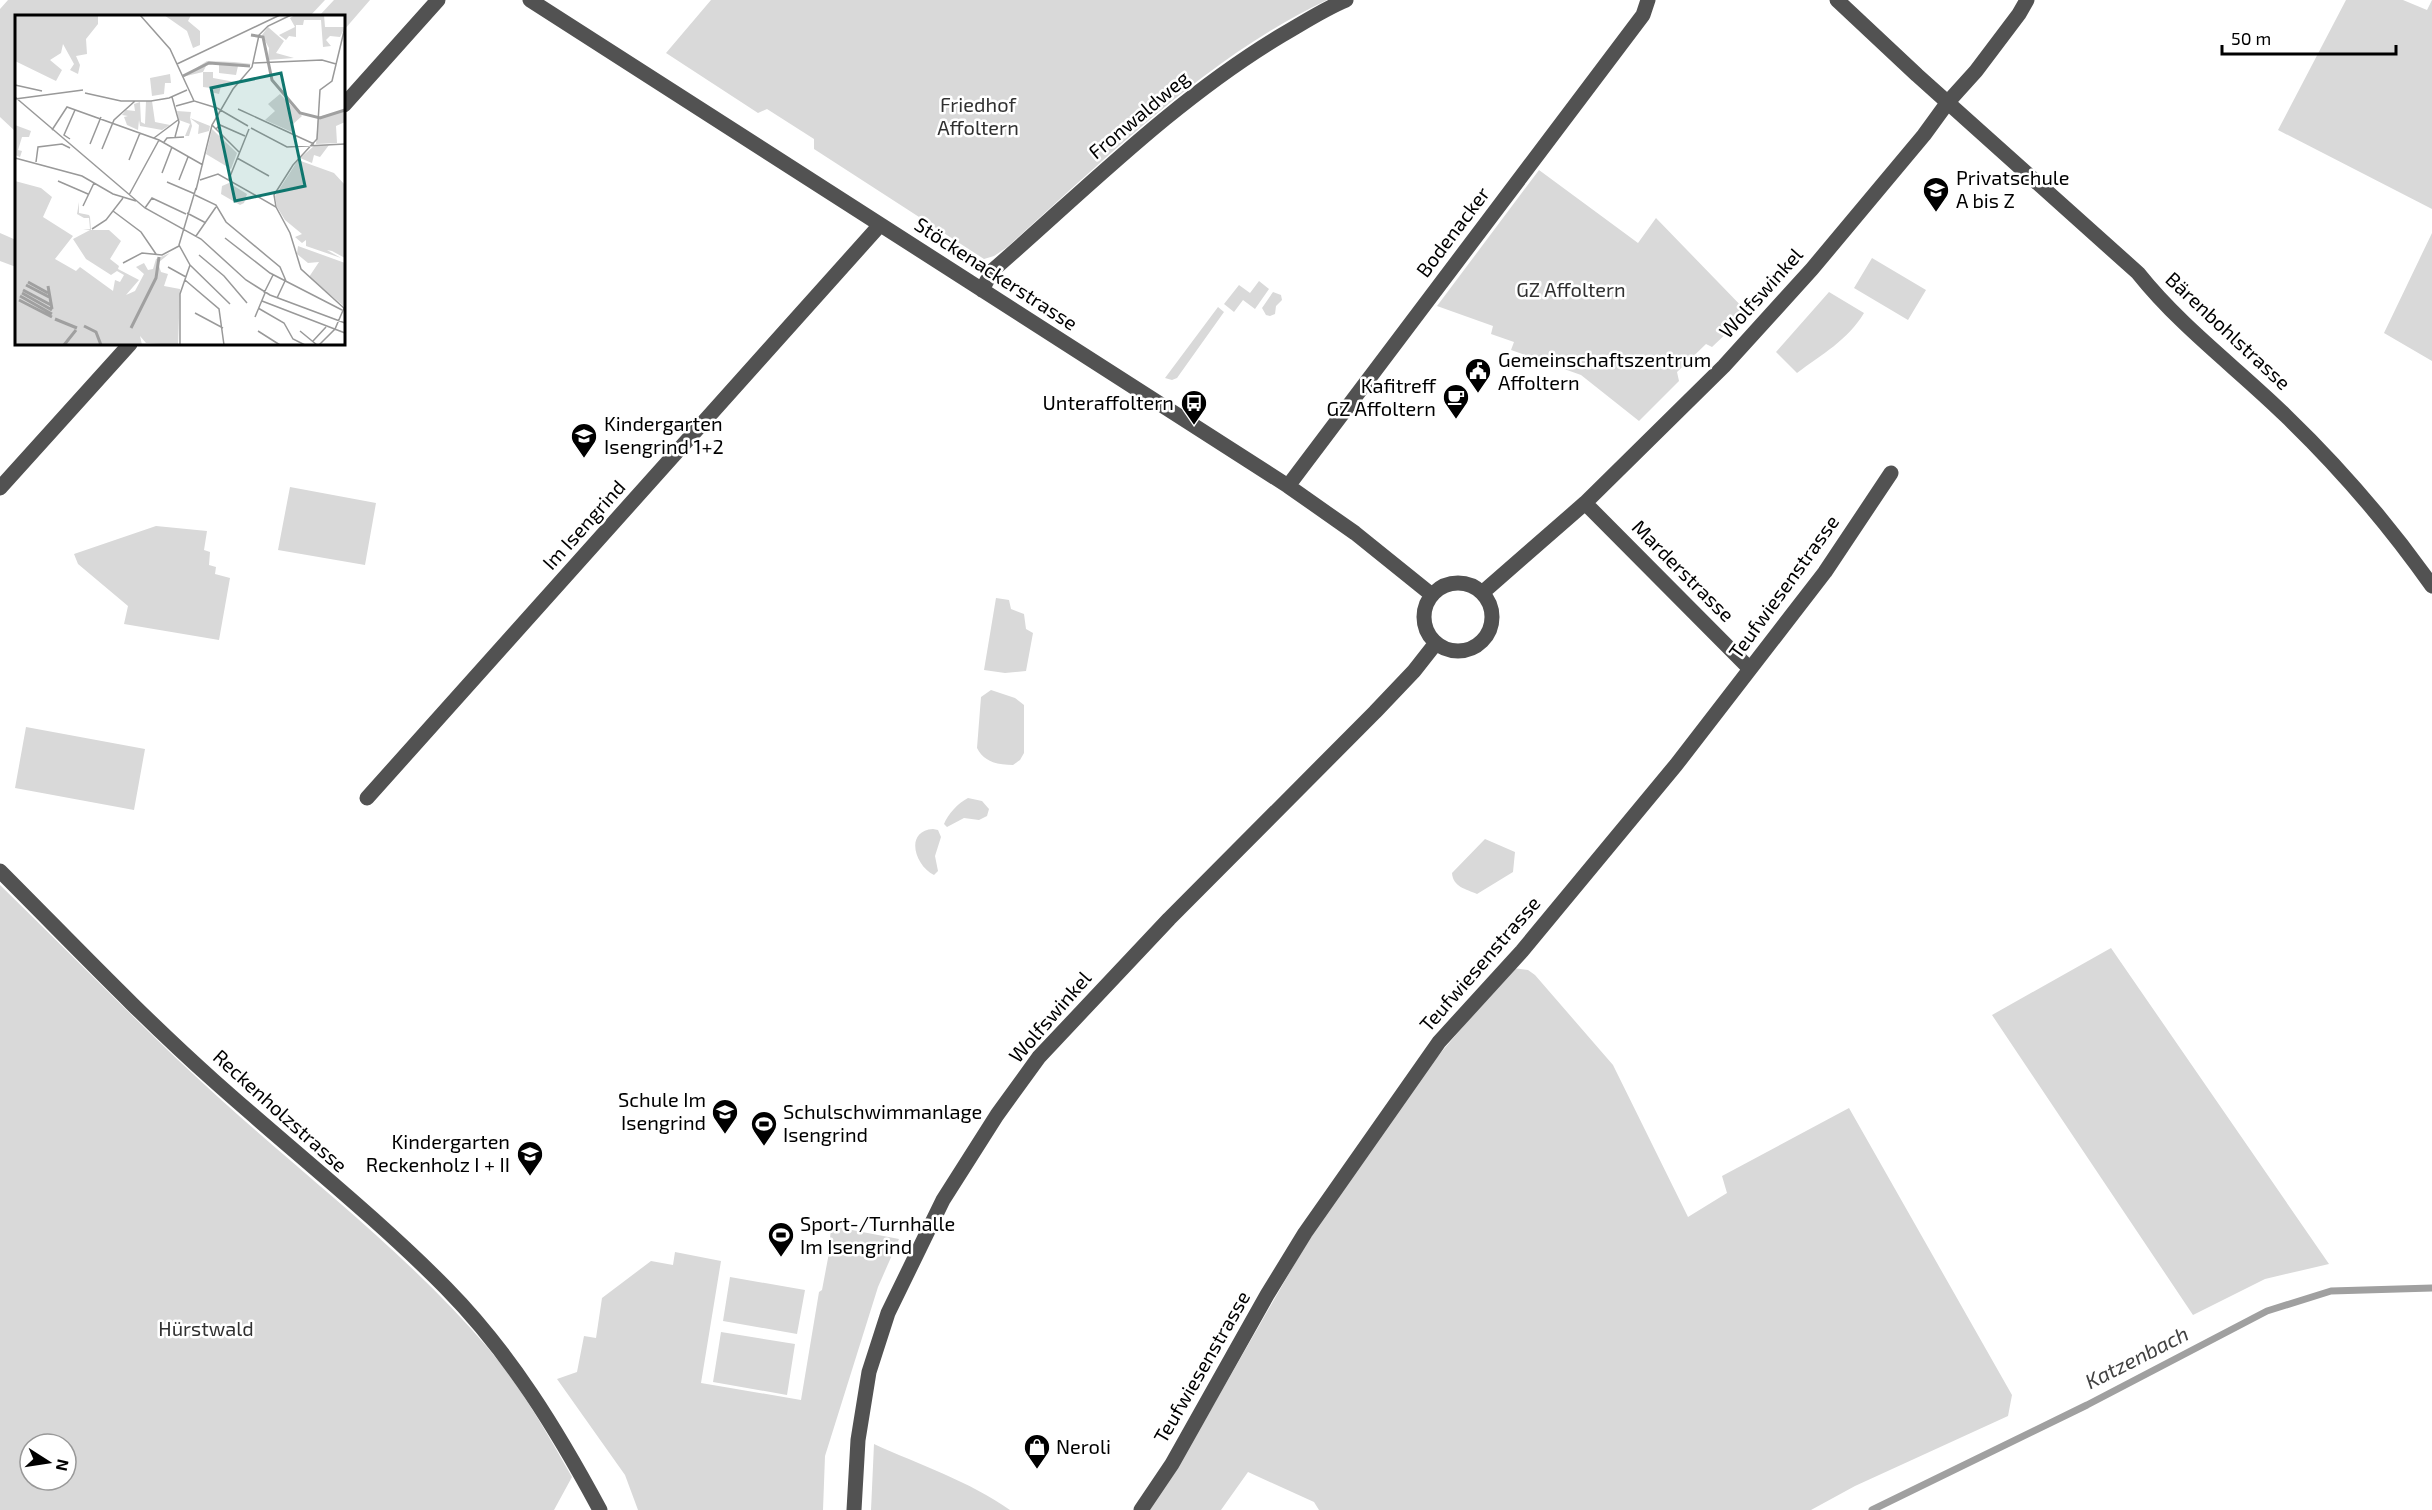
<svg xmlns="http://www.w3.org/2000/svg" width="2432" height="1510" viewBox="0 0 2432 1510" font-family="'Exo 2',sans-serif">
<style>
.green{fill:#d9d9d9;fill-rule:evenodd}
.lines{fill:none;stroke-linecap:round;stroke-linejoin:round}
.stream{stroke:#a0a0a0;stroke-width:7}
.minor{stroke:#525252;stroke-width:15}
.labels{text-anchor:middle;stroke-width:5;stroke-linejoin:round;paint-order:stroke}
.park-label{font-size:20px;fill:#303030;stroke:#fff}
.street-label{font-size:20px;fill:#000;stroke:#fff}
.poi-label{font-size:20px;fill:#000;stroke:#fff;text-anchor:start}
.water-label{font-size:21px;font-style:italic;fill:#414141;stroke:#fff}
.inset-river{fill:none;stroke:#a0a0a0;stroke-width:3}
.inset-road{fill:none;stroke:#999;stroke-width:1.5}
.view{fill:#0f766e;fill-opacity:0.15;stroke:#0f766e;stroke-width:3}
.inset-edge{fill:none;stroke:#000;stroke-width:3}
</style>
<rect width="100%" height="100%" fill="#fff"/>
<path class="green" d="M8 0H325L310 16H16V132L0 117V9Z
M334 0H370L344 30V16H319Z
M711 0H1327C1205 58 1106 159 1006 248L994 256 984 259 814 149V139L767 109 758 113 666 53Z
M2346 0H2403L2427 10 2432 0V209L2278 130Z
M1539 170 1638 243 1656 218 1748 313 1712 347 1706 344 1677 372 1679 381 1639 421 1581 375 1511 350 1514 342 1491 334 1493 326 1437 306Z
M0 233 16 240V267L0 261Z
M2432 233V361L2384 333Z
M1872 258 1926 290 1908 320 1854 288Z
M1259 281 1269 289 1255 309 1243 300 1234 312 1224 304 1239 285 1250 293Z
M1273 292 1281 295 1282 300 1276 306 1275 314 1270 316 1266 315 1262 308Z
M1829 292 1864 313C1848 340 1821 355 1797 373L1776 352Z
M1218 307 1224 312 1177 378 1172 380 1165 378Z
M290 487 376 503 365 565 278 550Z
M156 526 207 531 204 550 210 552 209 565 216 567 215 574 230 578 219 640 124 624 128 606 78 564 74 554Z
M996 598 1009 600 1011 609 1024 614 1026 629 1033 633 1026 671 1005 673 984 670Z
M991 690 1015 698 1024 705V753L1020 760 1013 765C998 765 984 762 977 748L981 697Z
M26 727 145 749 134 810 15 788Z
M968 798 982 801 989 809 987 816 979 820 964 818 947 827 944 824C948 814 958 803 968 798Z
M933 829 938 830 941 837 935 856 938 871 934 875C915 866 904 831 933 829Z
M1485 839 1515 852 1513 872 1477 894C1466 889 1453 887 1452 873Z
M0 885C73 956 143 1029 218 1097 309 1180 408 1254 488 1348 521 1387 547 1433 572 1477L554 1510H0ZM30 1444H66V1480H30Z
M2111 948 2329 1264 2265 1279 2193 1315 1992 1015Z
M1513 968 1528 970 1535 975 1613 1065 1688 1217 1727 1193 1722 1176 1849 1108 2012 1395 2008 1416 1855 1486 1811 1510H1319L1314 1502 1248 1472 1221 1510H1148L1213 1406 1313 1232 1415 1083Z
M831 1226 899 1239 878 1287 825 1456 823 1510H638L625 1475 557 1379 577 1372 584 1336 596 1338 602 1298 651 1261 673 1265 675 1252 721 1261 701 1383 801 1400 819 1292 822 1290 829 1253Z
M730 1277 805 1290 797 1334 723 1321Z
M721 1332 795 1344 787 1395 713 1382Z
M874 1444C920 1465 969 1481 1010 1510H871Z"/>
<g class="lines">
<path class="stream" d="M1872 1510 2087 1405 2267 1311 2331 1291 2432 1288"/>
<path class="minor" d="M530 0 1288 486 1355 533 1432 595
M1837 0 1917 75 2138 273C2181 327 2237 368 2286 416 2340 468 2389 525 2432 586
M344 105 438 0
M982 290 992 271C1086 189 1175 99 1282 35 1303 23 1324 9 1346 0
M1288 486 1643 15 1648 0
M0 488 130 344
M1585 503 1750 669
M1424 617a34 34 0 1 1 68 0a34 34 0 1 1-68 0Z
M1482 593 1585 503 1724 366 1812 269 1924 135 1948 102 1976 71 2019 14 2027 0
M367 798 880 225
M0 871C70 941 139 1014 213 1080 290 1149 374 1215 446 1288 510 1353 557 1430 600 1510
M854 1510 858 1440 869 1372 888 1313 943 1200 997 1115 1039 1057 1169 919 1375 712 1414 671 1436 643
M1141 1510 1172 1464 1267 1295 1305 1233 1439 1042 1522 951 1676 765 1825 572 1891 473"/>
</g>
<defs>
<g id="school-pin" transform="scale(1.35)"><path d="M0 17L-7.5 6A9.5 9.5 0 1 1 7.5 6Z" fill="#000" stroke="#fff"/><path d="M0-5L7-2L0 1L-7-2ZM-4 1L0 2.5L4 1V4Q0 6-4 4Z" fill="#fff"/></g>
<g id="civic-pin" transform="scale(1.35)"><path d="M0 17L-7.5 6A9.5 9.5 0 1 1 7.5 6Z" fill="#000" stroke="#fff"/><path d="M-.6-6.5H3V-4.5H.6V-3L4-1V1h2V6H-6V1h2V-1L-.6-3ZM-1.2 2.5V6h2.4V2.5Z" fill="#fff"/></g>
<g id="cafe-pin" transform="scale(1.35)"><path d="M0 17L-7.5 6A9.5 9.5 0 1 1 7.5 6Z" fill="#000" stroke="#fff"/><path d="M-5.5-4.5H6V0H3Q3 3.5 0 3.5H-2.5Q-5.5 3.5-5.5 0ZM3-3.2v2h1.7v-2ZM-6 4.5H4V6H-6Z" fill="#fff"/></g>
<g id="bus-pin" transform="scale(1.35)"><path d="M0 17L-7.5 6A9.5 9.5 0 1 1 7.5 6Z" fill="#000" stroke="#fff"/><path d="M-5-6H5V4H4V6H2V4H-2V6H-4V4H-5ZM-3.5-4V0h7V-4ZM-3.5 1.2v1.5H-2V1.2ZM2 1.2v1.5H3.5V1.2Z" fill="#fff"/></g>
<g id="stadium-pin" transform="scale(1.35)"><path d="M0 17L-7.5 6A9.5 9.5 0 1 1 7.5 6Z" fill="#000" stroke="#fff"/><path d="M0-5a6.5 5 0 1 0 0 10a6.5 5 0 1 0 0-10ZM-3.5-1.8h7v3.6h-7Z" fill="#fff"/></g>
<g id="shop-pin" transform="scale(1.35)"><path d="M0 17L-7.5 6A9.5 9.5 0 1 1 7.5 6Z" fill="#000" stroke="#fff"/><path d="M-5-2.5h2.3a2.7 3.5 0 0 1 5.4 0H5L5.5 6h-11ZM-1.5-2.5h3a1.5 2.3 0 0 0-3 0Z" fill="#fff"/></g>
</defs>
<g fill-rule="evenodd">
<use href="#school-pin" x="1936" y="190"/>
<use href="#civic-pin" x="1478" y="371"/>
<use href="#cafe-pin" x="1456" y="397"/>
<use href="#bus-pin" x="1194" y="403"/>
<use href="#school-pin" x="584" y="436"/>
<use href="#school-pin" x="725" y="1112"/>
<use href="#stadium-pin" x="764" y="1124"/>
<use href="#school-pin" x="530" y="1154"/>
<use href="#stadium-pin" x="781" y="1235"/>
<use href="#shop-pin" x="1037" y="1447"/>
</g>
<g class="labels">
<g class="park-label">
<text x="978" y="112">Friedhof<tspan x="978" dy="23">Affoltern</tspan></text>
<text x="1571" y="297">GZ Affoltern</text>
<text x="206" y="1336">Hürstwald</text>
</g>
<g class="street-label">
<text transform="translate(1139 115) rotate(-40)" y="7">Fronwaldweg</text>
<text transform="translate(1453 232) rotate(-53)" y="7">Bodenacker</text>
<text transform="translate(996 274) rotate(33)" y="7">Stöckenackerstrasse</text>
<text transform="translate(1761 293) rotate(-48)" y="7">Wolfswinkel</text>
<text transform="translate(2228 331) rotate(43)" y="7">Bärenbohlstrasse</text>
<text transform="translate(584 525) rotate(-48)" y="7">Im Isengrind</text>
<text transform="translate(1683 571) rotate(45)" y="7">Marderstrasse</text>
<text transform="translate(1784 587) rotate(-54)" y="7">Teufwiesenstrasse</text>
<text transform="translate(1480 964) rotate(-49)" y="7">Teufwiesenstrasse</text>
<text transform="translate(1050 1017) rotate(-49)" y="7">Wolfswinkel</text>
<text transform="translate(280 1111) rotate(42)" y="7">Reckenholzstrasse</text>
<text transform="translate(1202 1367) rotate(-60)" y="7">Teufwiesenstrasse</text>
</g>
<g class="poi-label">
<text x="1956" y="185">Privatschule<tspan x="1956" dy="23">A bis Z</tspan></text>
<text x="1498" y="367">Gemeinschaftszentrum<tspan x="1498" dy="23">Affoltern</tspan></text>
<text x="1436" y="393" text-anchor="end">Kafitreff<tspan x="1436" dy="23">GZ Affoltern</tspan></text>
<text x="1174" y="410" text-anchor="end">Unteraffoltern</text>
<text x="604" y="431">Kindergarten<tspan x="604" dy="23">Isengrind 1+2</tspan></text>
<text x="706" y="1107" text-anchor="end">Schule Im<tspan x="706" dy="23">Isengrind</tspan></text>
<text x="783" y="1119">Schulschwimmanlage<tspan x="783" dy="23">Isengrind</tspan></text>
<text x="510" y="1149" text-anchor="end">Kindergarten<tspan x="510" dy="23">Reckenholz I + II</tspan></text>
<text x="800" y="1231">Sport-/Turnhalle<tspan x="800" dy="23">Im Isengrind</tspan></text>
<text x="1056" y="1454">Neroli</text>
</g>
<g class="water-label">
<text transform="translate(2137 1358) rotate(-27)" y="7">Katzenbach</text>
</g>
</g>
<g transform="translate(15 15)">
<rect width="330" height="330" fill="#fff"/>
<path d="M0 0H83V9L71 24 72 39 61 41 65 50 63 59 55 55 59 49 48 29 46 38 35 45 47 55 41 66 0 46ZM149 0H176L173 6 185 16V30L178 33 172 16ZM280 0H309L310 12H330L325 22 315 21 311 25 316 31 308 32 306 5H289L288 10H281V22L274 21 271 25 264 20 280 12 275 3ZM253 12 269 26 261 38 279 43 253 45 254 33 247 20ZM192 46 219 47 237 49 223 51 221 60 204 58V49L193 47 188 57 167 62ZM188 57H198V63L220 67 206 71 204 79 196 77V73L188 72ZM155 59 156 68H150L149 79 137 81 135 63ZM265 79 287 101 277 110 279 118 250 105 260 96 253 89ZM131 86H137L140 107 155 110 147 115 125 111 124 105 123 115 112 110 109 102 113 101 107 100 111 95 120 96 119 89 125 87 126 107 130 109ZM330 95V107L321 111 322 128 301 129 303 102ZM162 96 176 97 175 103 195 111 194 116 183 119 184 110 175 103 177 111 174 121H170L175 109 164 105ZM0 110 16 116 14 122H7L3 135 7 136 5 142 0 140ZM197 114 222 138 216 154 191 139ZM314 130 305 142 299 140 297 148 285 143 299 131ZM283 145 319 158 330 170V243L317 236 312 235 326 243 291 231V225L287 228 280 222 287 219 270 205 262 192 260 181ZM0 166 26 173 37 182 28 202 58 221 40 244 61 256 65 252 98 276 100 265 105 267 109 260 102 256 96 260 71 244 58 224 75 215H68L75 214 74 203H69L62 199 64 187V198L74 200 75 202 76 215H94L106 226 95 244 104 251 103 254 124 265 111 280 120 276 129 259 121 252 129 248 133 255 138 254 141 244 155 238 143 248 146 257 153 259 149 271 165 274 163 330 131 328 125 321 127 330H0ZM214 168 232 179 229 188 225 190 206 179 207 171ZM283 231 330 248V292L294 262 304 247 293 248 282 239Z" fill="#d9d9d9"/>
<path class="inset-river" d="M236 20 248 22 257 65 285 98 305 103 330 95M168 61 194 48 235 51M13 267 33 278M11 270 34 282M33 271 37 294M8 275 36 290M7 278 37 295M5 281 37 299M4 285 37 302M40 304 62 313M69 311 81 317 86 330M116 313 141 263 144 242M49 330 61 315"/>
<path class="inset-road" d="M125 0 155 34 179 86 202 93 233 111M238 48 307 45 321 49M162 49 265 0M0 70 27 76M70 78 106 86H136L154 83 172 75M0 82 130 193 186 224 231 265 255 280 330 308M157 82 164 107 160 122M0 84 68 75M161 91 179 86M223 94 299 129M197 110 224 137M236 113 272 132 330 129M201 114 205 110 230 121M37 115 52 92 144 125 188 150M139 123 163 105M55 124 49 120 60 95M149 127 152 123 169 122M75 129 86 102M87 134 99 105 120 86M0 143 67 161 98 179 121 186M222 143 254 161M114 145 125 118M21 147 23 132 47 129 55 133M147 158 157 132M214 164 234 114M164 165 173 142M185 165 203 159 261 192 275 218 286 254 330 294M43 166 73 179M152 167 180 179M181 175 197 110 218 74 237 52 244 20 253 11 276 0M114 180 144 125M180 180 201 190 211 207 265 252 271 266M68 191 79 168M261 192 259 180 278 150 302 124 305 75 317 66 330 12M130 193 137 183 171 199M98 196 126 217 141 239M172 198 191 208M77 214 91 205 108 183M181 221 201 192M210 223 255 258 327 295M184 240 209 261 232 288M108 248 127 238 147 240 164 231M175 250 215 289M153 252 171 262M170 265 204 294 209 330M249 278 258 260M262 283 270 266M247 286 330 318M243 293 269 308 278 324 290 330M180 298 208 313M240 302 250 278M243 316 265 330M285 316 302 330M298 326 311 312M165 330V279L175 250 164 230 181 173M304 330 320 314 329 293"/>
<path class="view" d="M266 58 290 171 220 186 196 73Z"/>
<rect width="330" height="330" class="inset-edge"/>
</g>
<g transform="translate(48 1462) rotate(102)"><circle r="28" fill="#ffffff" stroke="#999999" stroke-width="1.5"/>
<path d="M0-4.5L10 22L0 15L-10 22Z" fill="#000000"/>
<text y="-9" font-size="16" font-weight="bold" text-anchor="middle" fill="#000000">N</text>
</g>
<path d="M2222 45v9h174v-9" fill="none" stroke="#000000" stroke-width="3"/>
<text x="2231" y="45" font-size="18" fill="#000000" stroke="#ffffff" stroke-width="4.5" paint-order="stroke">50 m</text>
</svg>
